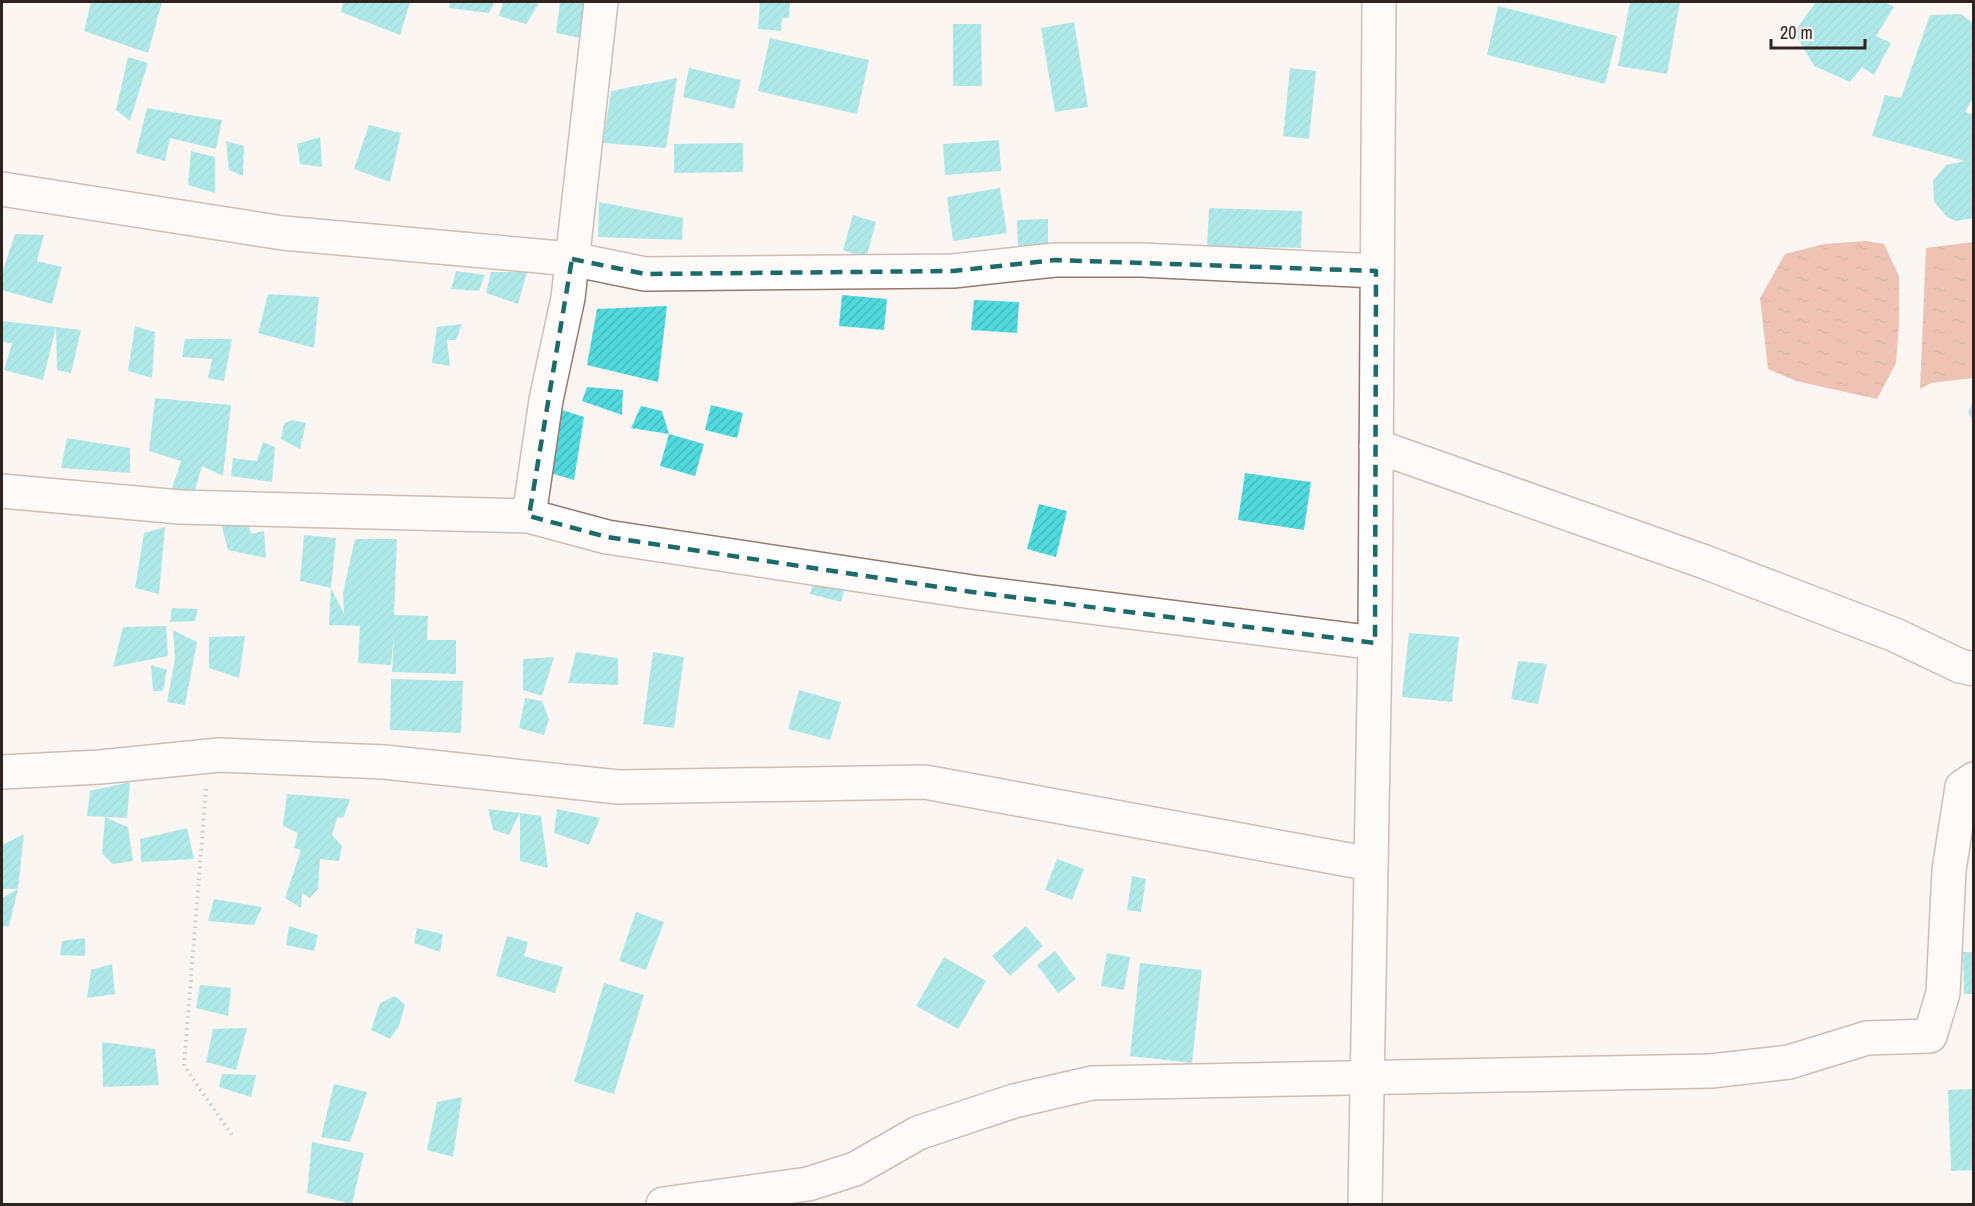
<svg xmlns="http://www.w3.org/2000/svg" width="1975" height="1206" viewBox="0 0 1975 1206" font-family="'Archivo Narrow',sans-serif">
<style>
.water{fill:url(#water-ripples)}
.building{fill:url(#building-hatch)}
.lines{fill:none;stroke-linecap:round;stroke-linejoin:round}
.minor-casing{stroke:#957970;stroke-width:36}
.tertiary-casing{stroke:#957970;stroke-width:36}
.path{stroke:#958c88;stroke-width:4;stroke-dasharray:1.5 4.5;stroke-linecap:butt}
.minor{stroke:#fff;stroke-width:33}
.tertiary{stroke:#fff;stroke-width:33}
.marked{fill:none;stroke:#1d6a6b;stroke-width:4.5;stroke-dasharray:12 8;stroke-linejoin:round}
</style>
<defs>
<pattern id="water-ripples" width="26" height="14" patternUnits="userSpaceOnUse" patternTransform="scale(1.5)"><rect width="26" height="14" fill="#dd8666"/><path d="M2 4q2-2 4 0t4 0M15 11q2-2 4 0t4 0" fill="none" stroke="#b46d53"/></pattern>
<pattern id="building-hatch" width="6" height="6" patternUnits="userSpaceOnUse" patternTransform="scale(1.5)"><rect width="6" height="6" fill="#51dadd"/><path d="M-1 1l2-2M0 6l6-6M5 7l2-2" fill="none" stroke="#47bbbd"/></pattern>
</defs>
<rect width="100%" height="100%" fill="#fbf5f2"/>
<path class="water" d="M1866 241 1884 244 1899 276V324L1896 363 1877 399 1796 381 1768 369 1760 298 1785 254 1824 244Z
M1973 242V378L1931 383 1920 389 1926 248Z"/>
<path class="building" d="M91 2H162L148 53 84 31Z
M343 2H410L400 35 341 12Z
M450 2H495L489 13 449 8Z
M503 2H529L539 4 526 24 499 16Z
M560 2H589L580 38 556 33Z
M760 2H790L789 18H782L781 31 758 29Z
M1630 2H1680L1667 74 1618 66Z
M1816 2H1885L1894 7 1876 36 1891 43 1874 75 1862 67 1850 82 1814 66 1794 32Z
M1498 6 1617 36 1605 84 1487 55Z
M1961 14 1974 24V96L1965 112 1974 115V218L1956 221 1947 217 1934 202 1933 181 1946 165 1965 161 1872 136 1885 95 1901 98 1930 15Z
M1074 22 1088 107 1055 112 1041 28Z
M953 24H981L982 86H953Z
M770 38 869 60 857 114 758 91Z
M128 57 148 63 130 121 116 110Z
M689 68 741 80 734 109 683 97Z
M1290 68 1316 71 1309 139 1283 136Z
M677 78 666 148 603 143 611 91Z
M147 108 222 120 216 149 170 138 165 161 136 153Z
M369 125 401 133 390 182 354 169Z
M320 137 322 167 300 164 297 144Z
M999 140 1001 171 945 175 943 144Z
M226 141 244 146 243 176 229 170Z
M743 143V172L674 173V144Z
M191 151 215 157V193L188 185Z
M1000 188 1007 233 953 241 947 197Z
M599 202 683 218 682 240 598 237Z
M1209 208 1302 211 1301 248 1207 246Z
M853 215 876 222 866 258 843 250Z
M1048 219V247L1018 248 1017 220Z
M15 234 44 235 37 261 62 267 52 304 2 290V273Z
M456 271 485 275 479 291 451 289Z
M491 272H527L518 304 486 293Z
M268 294 319 297 314 348 258 333Z
M842 295 887 299 884 330 839 326Z
M974 300 1019 302 1017 333 971 330Z
M667 306 658 382 587 365 597 309Z
M2 321 56 327 43 380 4 370 12 343 2 342Z
M462 324 456 340H447L450 366 432 363 437 327Z
M135 326 155 332 152 378 128 371Z
M56 327 81 330 71 373 57 370Z
M185 339H232L224 381 208 378 212 359 182 357Z
M587 387 623 390 622 415 582 401Z
M155 398 231 405 223 476 202 466 195 490 171 492 181 461 149 451Z
M1974 401V423L1968 412Z
M711 405 743 413 737 438 705 430Z
M641 406 662 411 669 434 631 428Z
M556 408 584 417 574 480 547 472Z
M293 420 306 423 300 449 281 439 284 423Z
M669 434 704 444 695 476 660 466Z
M67 438 130 448V473L61 468Z
M263 442 275 447 272 482 231 476 233 458 257 461Z
M1245 473 1311 482 1304 530 1238 520Z
M1039 504 1067 511 1056 557 1027 549Z
M220 519 247 520 251 534 264 531 266 558 228 550Z
M165 527 159 594 135 588 144 533Z
M304 535 336 538 331 588 300 581Z
M355 539H397L394 615 428 616 427 640H456V674L392 672 394 635 391 665 358 663 360 626 329 625 331 588 344 614 343 593Z
M815 576 846 584 841 602 810 594Z
M172 608 198 609 195 621 170 622Z
M166 626 168 656 113 667 123 627Z
M173 630 197 642 185 705 167 702 175 659Z
M1409 633 1459 637 1452 702 1402 697Z
M245 636 239 678 209 668V637Z
M576 652 618 658V685L568 683Z
M653 652 684 657 674 728 643 724Z
M554 657 542 696 523 690V659Z
M1518 661 1547 664 1538 704 1511 699Z
M151 665 167 670 163 691H153Z
M391 679 463 681 461 733 390 730Z
M799 690 841 702 830 740 788 729Z
M525 698 542 701 549 719 544 735 519 728Z
M130 782 127 818 87 816 90 791Z
M287 794 350 799 344 817 337 818 332 835 342 846 339 861 320 859 318 889 310 898 302 893 301 908 285 898 301 850 294 848 298 833 283 826Z
M488 809 520 813 509 835 493 830Z
M557 809 600 818 589 845 554 833Z
M520 813 541 816 548 868 520 861Z
M105 817 128 827 133 861 113 864 102 854Z
M187 828 194 859 141 862 140 839Z
M24 834 18 889H2V845Z
M1057 859 1084 869 1072 900 1045 890Z
M1132 876 1146 879 1141 912 1127 910Z
M18 889 9 926 2 927V898Z
M214 899 262 907 254 925 208 921Z
M636 912 664 922 646 970 619 961Z
M289 926 318 935 314 951 286 945Z
M1026 926 1043 946 1010 976 992 956Z
M417 928 443 934 440 952 414 943Z
M507 936 528 942 524 956 563 967 555 993 496 976Z
M85 938V956L60 955 62 941Z
M1055 951 1076 979 1058 993 1037 965Z
M1963 952H1974V994H1964Z
M1107 953 1130 957 1124 990 1101 986Z
M944 957 986 981 958 1029 916 1006Z
M1140 963 1202 970 1192 1063 1130 1056Z
M112 964 115 994 87 998 91 970Z
M604 983 644 995 614 1094 574 1082Z
M200 985 231 988 228 1016 196 1008Z
M395 996 405 1005 399 1026 390 1039 371 1030 380 1003Z
M247 1028 236 1070 206 1062 213 1029Z
M102 1042 155 1049 159 1085 103 1087Z
M222 1074 256 1075 251 1097 219 1087Z
M334 1084 367 1092 350 1142 321 1137Z
M1974 1089V1170L1951 1171 1948 1090Z
M462 1097 453 1157 427 1150 437 1102Z
M312 1142 364 1153 352 1204 307 1193Z"/>
<g class="lines">
<g class="minor-casing">
<path id="minor" d="M2 189 283 233 572 259 645 274 953 271 1055 260H1141L1376 271
M1376 446 1705 562 1895 635 1960 666 1974 669
M2 491 180 507 529 516 607 537 972 592 1375 643
M529 516 546 400 568 298 601 2
M2 772 100 767 219 755 384 762 618 787 925 782 1371 864
M663 1204 808 1184 855 1169 918 1133 1014 1101 1092 1083 1711 1071 1789 1062 1867 1038 1930 1036 1943 993 1949 870 1962 787 1974 779"/>
</g>
<g class="tertiary-casing">
<path id="tertiary" d="M1365 1204 1375 643 1379 2"/>
</g>
<path class="path" d="M206 789 184 1066 234 1138"/>
<use href="#minor" class="minor"/>
<use href="#tertiary" class="tertiary"/>
</g>
<path d="M0 0H1975V1206H0ZM572 259 645 274 953 271 1055 260 1376 271 1375 643 972 592 607 537 529 516Z" fill="#fbf5f2" fill-opacity=".55" fill-rule="evenodd"/>
<path class="marked" d="M572 259 645 274 953 271 1055 260 1376 271 1375 643 972 592 607 537 529 516Z"/>
<rect width="1975" height="1206" fill="none" stroke="#2f231f" stroke-width="6"/>
<path d="M1771 39v9h94v-9" fill="none" stroke="#2f231f" stroke-width="3"/>
<text x="1780" y="39" font-size="18" fill="#2f231f" stroke="#fbf5f2" stroke-width="4.5" paint-order="stroke">20 m</text>
</svg>
